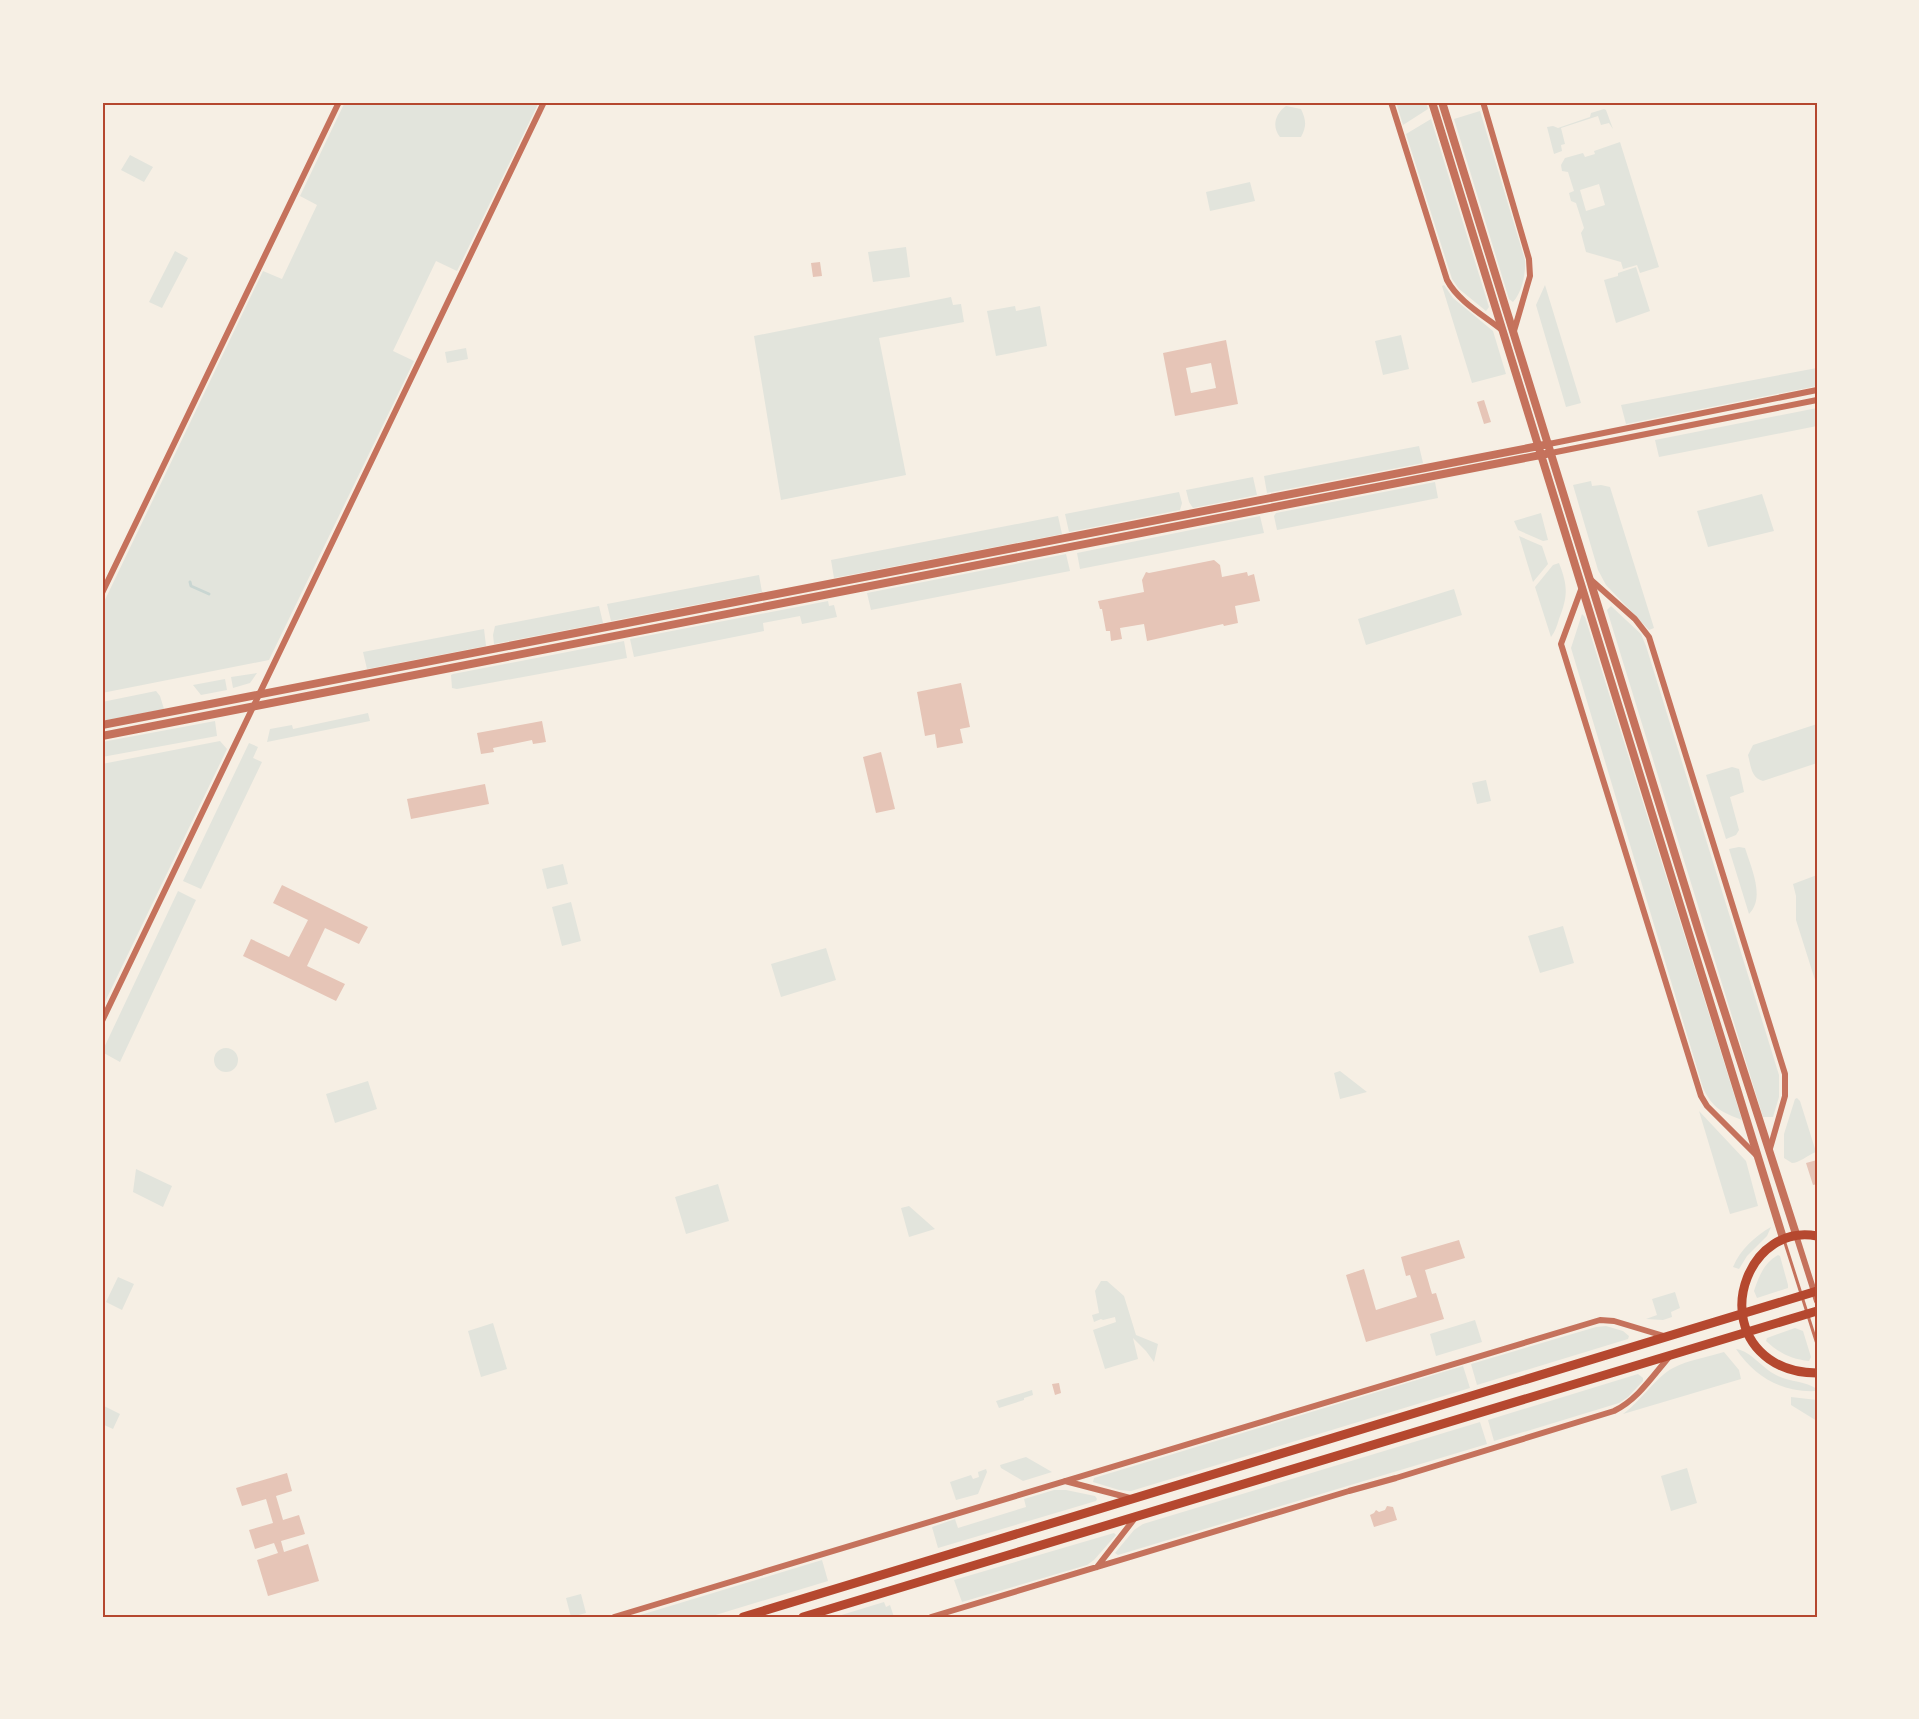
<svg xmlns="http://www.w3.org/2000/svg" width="1919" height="1719" viewBox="0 0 1919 1719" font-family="Arial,sans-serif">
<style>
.green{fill:#e2e4dc;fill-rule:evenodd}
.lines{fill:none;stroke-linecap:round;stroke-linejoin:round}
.stream{stroke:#c9d6d2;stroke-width:3}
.building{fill:#e6c5b7;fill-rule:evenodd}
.service{stroke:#c5725c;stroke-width:3}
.minor{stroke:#c5725c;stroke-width:6}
.tertiary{stroke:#c5725c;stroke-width:8}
.primary{stroke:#b5482f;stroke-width:9}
.neatline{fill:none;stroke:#b5482f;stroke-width:2}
</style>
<rect width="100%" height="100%" fill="#f6efe4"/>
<path class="green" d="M345 102H539L457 271 436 261 393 351 414 361 269 660 102 693V606L263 271 282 279 317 205 300 196Z
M1396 102H1426L1428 109 1403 125Z
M1286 106 1301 109C1306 120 1307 126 1301 137H1280C1271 126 1276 113 1286 106Z
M1604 109 1606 110 1613 129 1609 123 1601 125 1598 116 1561 128 1565 144 1561 145 1562 151 1554 154 1547 127 1553 126 1558 128 1590 117 1591 113Z
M1480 111 1525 260C1526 273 1522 293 1513 302L1509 299 1454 119Z
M1431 119 1489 307 1486 311 1459 289 1452 279 1406 134Z
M1620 142 1659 267 1640 273 1637 265 1623 269 1621 262 1586 252 1581 233 1584 228 1576 203 1571 201 1569 193 1574 191 1568 172 1562 171 1561 165 1565 158 1583 153 1585 157 1595 154 1594 151ZM1599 184 1605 205 1586 211 1580 190Z
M130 155 153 167 144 182 121 170Z
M1250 182 1255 201 1210 211 1206 192Z
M906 247 910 277 873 282 868 252Z
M175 251 188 258 162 308 149 302Z
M1636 267 1650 311 1616 323 1604 280 1618 276V273Z
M1444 285 1453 298 1493 331 1506 374 1472 383 1442 286Z
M1545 285 1581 403 1566 407 1536 305Z
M951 297 953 305 961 304 964 322 879 338 906 475 781 500 754 336Z
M1015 306 1016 311 1040 306 1047 346 996 356 987 311Z
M1401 335 1409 369 1383 375 1375 341Z
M466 348 468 359 447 363 445 352Z
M1817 368V386L1626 424 1621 405Z
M1817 408V426L1659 457 1655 440Z
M1419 446 1423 463 1267 493 1264 476Z
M1253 477 1257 495 1193 508 1189 502 1186 490Z
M1591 481 1592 486 1601 485 1610 487 1654 628 1649 630 1606 585 1598 570 1573 485Z
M1435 482 1438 498 1277 530 1274 516 1276 513Z
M1179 492 1182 503 1180 510 1069 532 1065 514Z
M1762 494 1774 531 1708 547 1697 511Z
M1541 513 1548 540 1543 541 1518 530 1514 521Z
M1058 516 1062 534 834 578 831 560Z
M1260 516 1264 533 1080 569 1077 553Z
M1519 536 1542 546 1548 564 1533 582Z
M1066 554 1070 571 871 610 867 593Z
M1559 563C1568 586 1568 596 1559 619 1557 626 1555 632 1551 637L1535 587 1553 565Z
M759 575 762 592 611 621 607 604Z
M1454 589 1462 615 1366 645 1358 619Z
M828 601 829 606 834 605 837 617 802 624 800 616 763 623 764 631 634 657 630 639Z
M599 606 603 623 494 644 493 635 495 626Z
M1611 606 1641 634 1646 646 1779 1075V1097L1773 1117H1763L1607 610Z
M1582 614 1585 617 1742 1120C1722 1112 1713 1109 1703 1088L1571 648Z
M484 629 486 646 367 669 363 652Z
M624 641 627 658 457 689 452 688 451 675 453 674Z
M257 673 250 683 233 688 231 677Z
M225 679 227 690 201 695 193 685Z
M156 691 160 696 164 709 102 721V702Z
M368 713 370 721 267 742 270 729 292 725 293 729Z
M215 721 217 736 102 757V742Z
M1817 724V763L1763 781C1751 778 1751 766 1748 755L1753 745Z
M220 741 227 749 102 1008V764Z
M249 743 258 747 253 758 262 762 201 889 183 881Z
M1732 767 1739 769 1744 792 1730 797 1739 830 1736 835 1726 839 1706 775Z
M1486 780 1491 801 1477 804 1472 783Z
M1739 847 1745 848 1746 851C1752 870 1765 898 1749 914L1729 849Z
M563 864 568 884 547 889 542 869Z
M1817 875V979L1815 980 1796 920V896L1793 884Z
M178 891 196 900 120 1062 102 1052Z
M571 902 581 941 562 946 552 907Z
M1563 926 1574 963 1540 973 1528 936Z
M826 948 836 980 781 997 771 964Z
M214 1060a12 12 0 1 1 24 0a12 12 0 1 1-24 0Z
M1340 1071 1367 1092 1340 1099 1334 1073Z
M368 1081 377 1109 335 1123 326 1094Z
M1797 1098 1800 1101 1816 1152C1808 1155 1799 1163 1792 1163L1784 1158V1134L1795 1099Z
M1699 1111 1746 1161 1758 1206 1730 1214Z
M136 1169 172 1186 163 1207 133 1192Z
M718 1184 729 1221 686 1234 675 1197Z
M909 1206 935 1229 909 1237 901 1208Z
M1771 1227 1767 1236 1747 1256 1739 1269 1733 1267C1740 1250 1755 1236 1771 1227Z
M1778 1255 1780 1256 1788 1285V1288L1757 1298 1754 1291C1759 1276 1764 1263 1778 1255Z
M118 1277 134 1284 122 1310 106 1302Z
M1101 1281H1107L1124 1296 1136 1335 1158 1344 1154 1362 1146 1351 1133 1338 1138 1359 1105 1369 1093 1330 1116 1322 1115 1317 1103 1320 1101 1319 1094 1322 1092 1315 1099 1313 1095 1291Z
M1675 1292 1680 1308 1671 1312 1672 1317 1663 1320 1646 1319 1657 1315 1652 1299Z
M1475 1320 1482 1342 1436 1356 1430 1334Z
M493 1323 507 1369 481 1377 468 1331Z
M1606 1326 1623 1331 1629 1336 1628 1339 1477 1385 1471 1364 1596 1327Z
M1795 1328 1803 1331 1811 1357 1809 1361C1791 1359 1779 1353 1766 1341L1767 1338Z
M1736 1349C1751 1351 1762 1368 1776 1375 1789 1382 1805 1381 1817 1389V1391C1782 1393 1755 1377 1736 1349Z
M1724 1352 1739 1370 1741 1379 1623 1414C1640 1402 1656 1377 1673 1368 1688 1360 1708 1357 1724 1352Z
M1463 1366 1470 1388 1131 1491 1119 1490 1093 1482 1094 1478Z
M1638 1374 1643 1378V1381L1628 1397 1619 1403 1494 1441 1488 1420Z
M1032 1390 1033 1395 1024 1398V1400L999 1408 996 1401Z
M1791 1397 1817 1400V1421L1791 1405Z
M102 1405 120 1414 113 1429 102 1424Z
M1480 1422 1487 1444 1118 1555 1115 1553 1134 1530 1143 1524Z
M1026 1457 1052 1472 1023 1481 1001 1468 1000 1465Z
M1687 1468 1697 1503 1671 1511 1661 1476Z
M986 1469 987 1472 978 1494 956 1500 950 1482 971 1475 973 1479 979 1477 978 1472Z
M1054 1490H1066L1095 1496 1097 1499 1096 1501 938 1548 932 1527 955 1519 958 1528 1026 1507 1024 1499Z
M1114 1533 1116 1535 1094 1560 1087 1565 962 1602 954 1580Z
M822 1560 828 1581 709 1617H634Z
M581 1594 586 1613 571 1617 566 1598Z
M884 1602 886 1607 890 1605 894 1617H835Z"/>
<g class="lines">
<path class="stream" d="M190 582 191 586 209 594"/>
</g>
<path class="building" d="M820 262 822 276 813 277 811 263Z
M1226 340 1238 404 1175 416 1163 353ZM1211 363 1216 388 1191 393 1186 368Z
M1484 400 1491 422 1484 424 1477 402Z
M1214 560 1220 565 1222 577 1247 572 1248 576 1254 574 1260 601 1235 606 1238 623 1224 626 1223 624 1147 641 1144 624 1120 628 1122 639 1111 641 1110 631H1106L1102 609H1100L1098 601 1144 592 1142 580 1146 572 1149 573Z
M961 683 970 727 960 729 963 743 937 748 935 734 925 736 917 692Z
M542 721 546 742 533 744 532 740 493 748 494 752 481 754 477 733Z
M881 752 895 809 876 813 863 757Z
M485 784 489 804 411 819 407 799Z
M282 885 368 927 359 944 325 928 307 966 345 984 336 1001 243 956 251 939 289 957 308 920 273 903Z
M1817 1160V1184L1813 1185 1806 1163Z
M1459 1240 1465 1258 1425 1270 1432 1294 1436 1293 1444 1319 1366 1342 1346 1275 1364 1269 1376 1310 1417 1297 1410 1275 1406 1276 1401 1257Z
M1059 1383 1061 1393 1055 1395 1052 1384Z
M287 1473 292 1491 276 1496 283 1520 299 1515 305 1534 281 1541 284 1552 308 1544 319 1581 268 1596 257 1560 278 1553 274 1543 255 1549 249 1530 273 1523 266 1499 242 1506 236 1488Z
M1387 1506 1393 1507 1397 1520 1374 1527 1370 1515 1374 1513 1376 1510 1379 1512 1385 1510Z"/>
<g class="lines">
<path class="service" d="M1785 1243 1817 1344"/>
<path class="minor" d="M1391 102 1447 280C1458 301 1483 315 1502 330
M1483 102 1529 259 1530 276 1514 331
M1549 444 1817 390
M1551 453 1817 400
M1590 579 1635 619 1649 637 1785 1074V1096L1769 1152
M1582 587 1561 644 1701 1096 1707 1106 1757 1156
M102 593 339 102
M102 1021 544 102
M1796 1235 1817 1301
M1065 1481 1130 1498
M1097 1567 1135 1518
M614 1617 1600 1320 1614 1321 1664 1336
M931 1617 1349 1491 1396 1478 1614 1411C1637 1400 1652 1377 1669 1357"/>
<path class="tertiary" d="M1432 102 1783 1238
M1442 102 1698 929 1796 1234
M102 725 1549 444
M102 736 1551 453"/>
<path class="primary" d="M1817 1236C1751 1223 1713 1319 1769 1359 1783 1369 1800 1373 1817 1373
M743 1617 1817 1291
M803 1617 1817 1311"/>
</g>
<rect width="1919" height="1719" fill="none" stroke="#f6efe4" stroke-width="207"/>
<rect x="104" y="104" width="1712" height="1512" class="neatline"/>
</svg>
